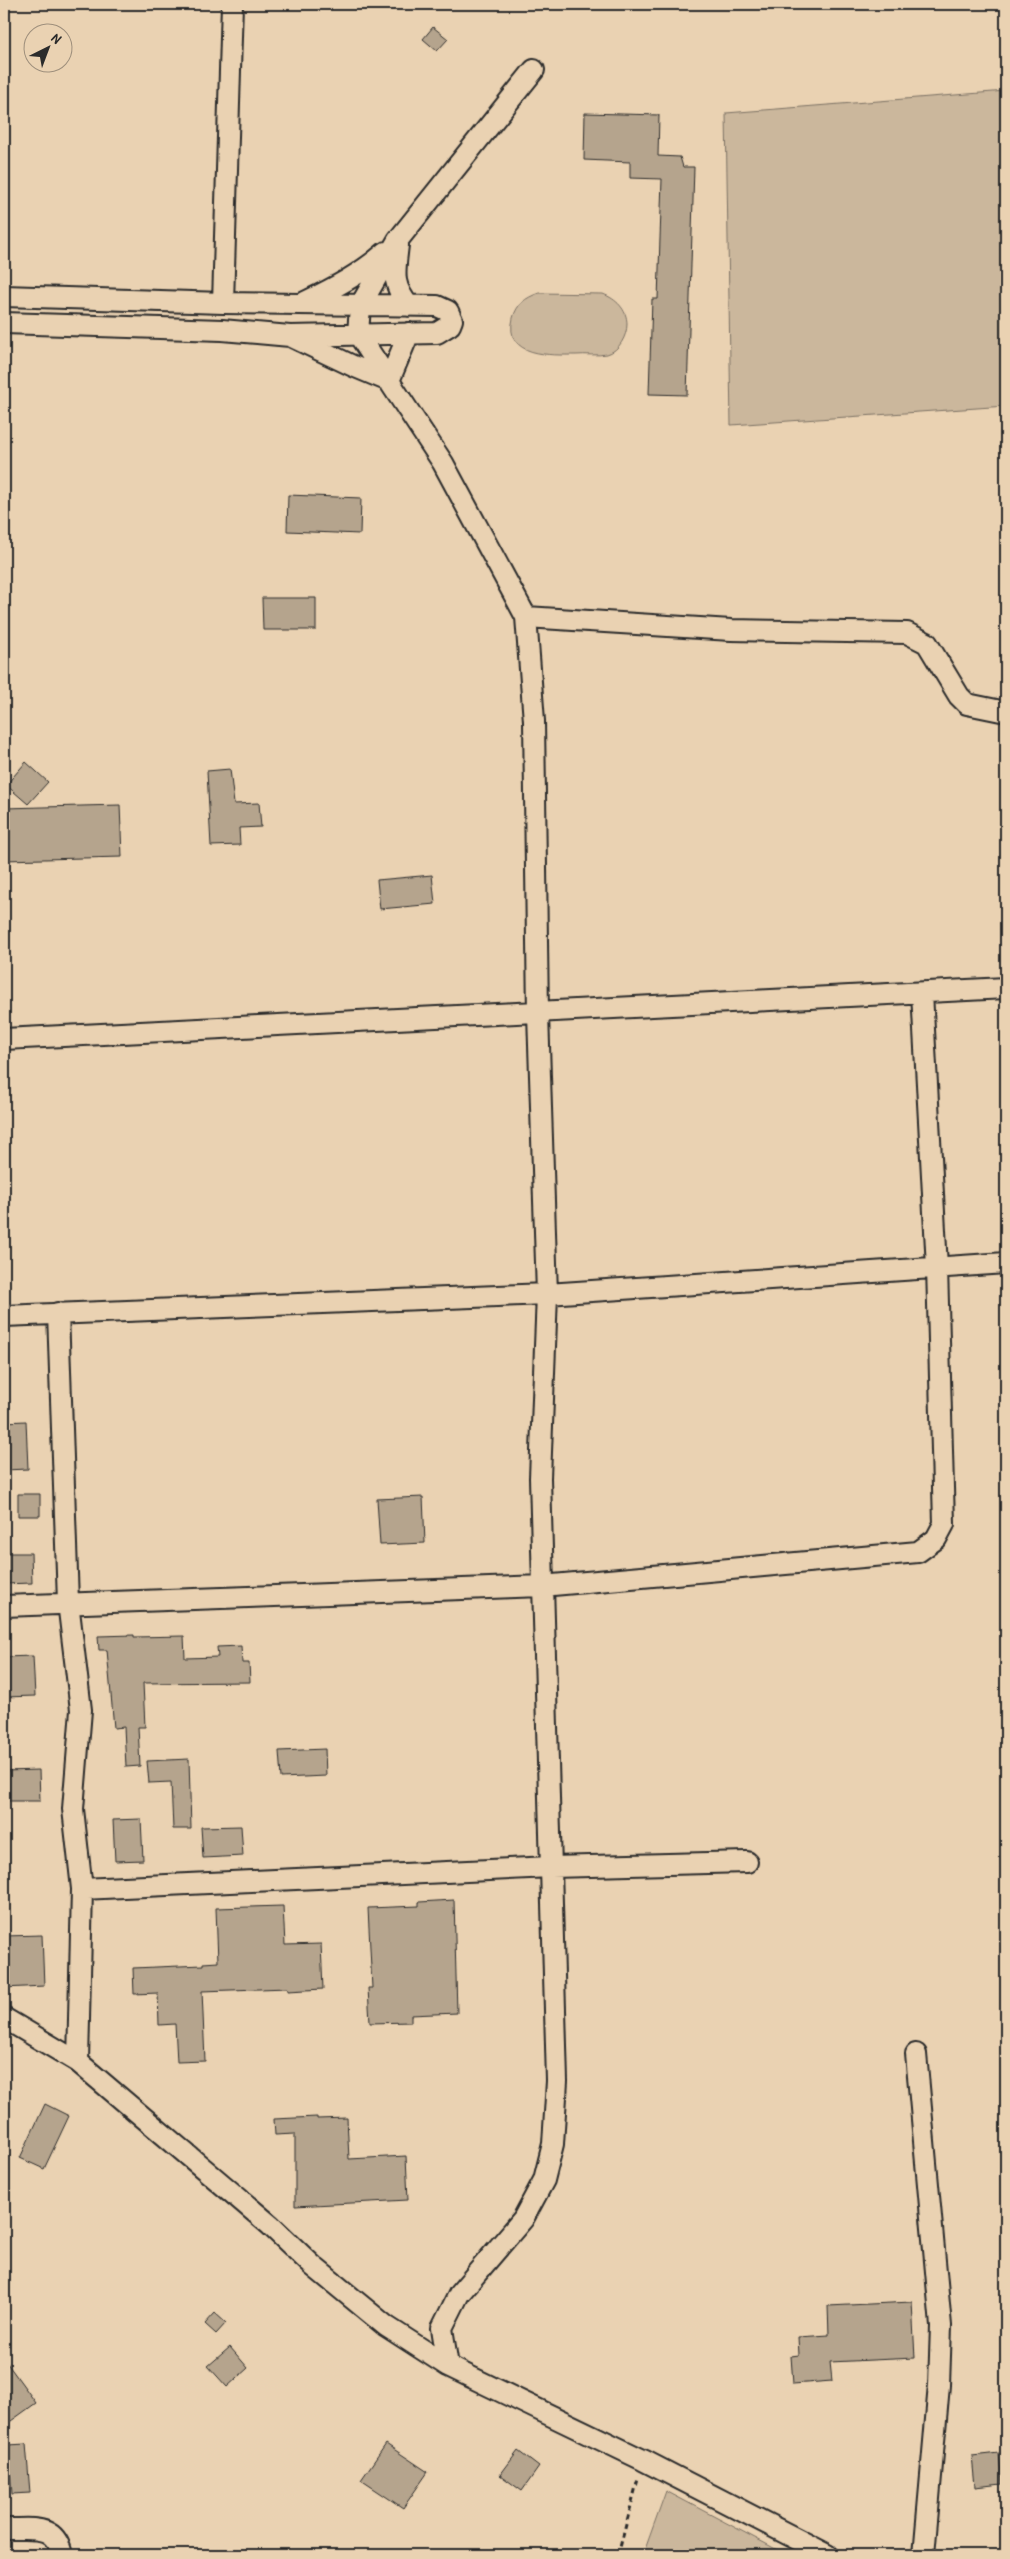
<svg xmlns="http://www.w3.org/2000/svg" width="1010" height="2559" viewBox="0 0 1010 2559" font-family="'Patrick Hand',sans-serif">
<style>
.green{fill:#cbb79c;stroke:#7b7164}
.building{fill:#b5a48d;stroke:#2b2b2b}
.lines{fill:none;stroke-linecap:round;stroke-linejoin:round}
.minor-casing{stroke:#2b2b2b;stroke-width:24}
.path{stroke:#2b2b2b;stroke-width:3;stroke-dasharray:5 4;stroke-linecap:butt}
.minor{stroke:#ead2b2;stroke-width:20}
</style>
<rect width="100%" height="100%" fill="#ead2b2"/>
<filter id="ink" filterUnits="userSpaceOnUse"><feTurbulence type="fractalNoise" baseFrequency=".02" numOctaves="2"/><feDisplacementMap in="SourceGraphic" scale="10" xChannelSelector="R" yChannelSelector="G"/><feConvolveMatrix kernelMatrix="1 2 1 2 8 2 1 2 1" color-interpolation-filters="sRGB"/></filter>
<g filter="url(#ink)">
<path class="green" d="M1006 91V406L731 425 726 113Z
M539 293 603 294C616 299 627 309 627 324 627 336 619 351 607 354 598 356 585 354 576 355 552 355 503 358 513 318 517 304 525 298 539 293Z
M666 2491 787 2555H643Z"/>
<path class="building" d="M433 27 448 39 437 51 423 39Z
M585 113 659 115 658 156 680 157 683 167H694L687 395 649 394 652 299H658L662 179 630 178V162L584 160Z
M288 495 361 498 360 534 287 531Z
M262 598H316V630H263Z
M26 762 48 782 28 804 6 785Z
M230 769 234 804 259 803 261 827 239 828 240 845 211 846 207 771Z
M120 805 122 857 4 860V808Z
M432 875 435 904 380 909 377 880Z
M26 1421 28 1469 4 1470V1422Z
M18 1494H40V1516H18Z
M423 1497 425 1543 380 1545 377 1499Z
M4 1553H31L32 1583 4 1584Z
M134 1635V1637L184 1636 185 1658 218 1657 217 1647 241 1646 242 1663H249L250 1682 143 1683 145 1727H138L140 1766 126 1767 124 1727 114 1728 107 1650H99L98 1636Z
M33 1656 35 1696 4 1697V1657Z
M325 1749 326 1776 281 1778 279 1751Z
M189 1759 191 1829H173L171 1782 149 1783 147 1761Z
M39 1770 40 1801H4V1771Z
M141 1819 143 1860 115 1861 113 1820Z
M241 1826 243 1856 203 1858 201 1827Z
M454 1900 457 2013 411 2015V2022L370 2023 368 1988H372L368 1908 419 1906V1902Z
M283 1906 285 1945 321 1944 323 1989 288 1991V1988L202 1991 205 2061 177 2062 175 2024 159 2025 158 1993 134 1994 133 1968 203 1965V1963L218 1962 216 1908Z
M42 1935 44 1986 4 1988V1936Z
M45 2104 69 2116 44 2169 20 2158Z
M317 2117V2119L347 2118 349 2159 406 2156 408 2200 295 2206V2134L275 2135 274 2119Z
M912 2302 915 2358 830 2362 832 2381 793 2384 791 2356 799 2355 798 2337 829 2335 828 2306Z
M215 2313 226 2323 216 2334 205 2324Z
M230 2347 248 2368 227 2387 208 2366Z
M4 2359 36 2403 4 2426Z
M26 2444 30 2493 12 2494 8 2445Z
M386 2444 428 2472 403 2508 361 2480Z
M518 2451 539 2467 522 2491 500 2475Z
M999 2453 1002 2484 975 2487 972 2456Z"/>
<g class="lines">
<g class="minor-casing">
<path id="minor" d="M398 245C395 272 391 284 409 306
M4 296 223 303 437 306 448 311 452 320 450 325 437 333 290 336 222 330 4 323
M305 302C334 288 361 274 386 252
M223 303 232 4
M292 337 353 366 389 381 409 333
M526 617 731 630 907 633 927 643 959 696 967 704 1006 712
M4 1039 1006 988
M58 1313 68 1602 81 1710 73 1809 82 1889 78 2062
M4 1316 547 1294 1006 1263
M4 1606 542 1586 918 1552 936 1539 944 1524 937 1267 922 993
M82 1889 551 1867 747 1862
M4 2018 78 2062 270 2225 313 2266 386 2326 448 2366 643 2460 828 2555
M916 2054 941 2326 939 2385 924 2555
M448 2366 442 2328 459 2294 523 2219 544 2180 553 2144 557 2081 540 1478 547 1294 538 1014 534 721 526 617 443 463 358 334 360 306 398 240 534 70
M4 2529C31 2530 55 2522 62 2555"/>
</g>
<path class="path" d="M618 2555 638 2479"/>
<use href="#minor" class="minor"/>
</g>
</g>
<rect width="1010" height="2559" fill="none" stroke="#ead2b2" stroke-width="20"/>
<rect x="10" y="10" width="990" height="2539" fill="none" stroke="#2b2b2b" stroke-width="2" filter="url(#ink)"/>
<g transform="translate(48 48) rotate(42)"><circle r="24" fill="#ead2b2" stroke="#9e8f7c"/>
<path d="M0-4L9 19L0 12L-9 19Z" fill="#2b2b2b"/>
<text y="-8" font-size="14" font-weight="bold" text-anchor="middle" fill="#2b2b2b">N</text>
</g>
</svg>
